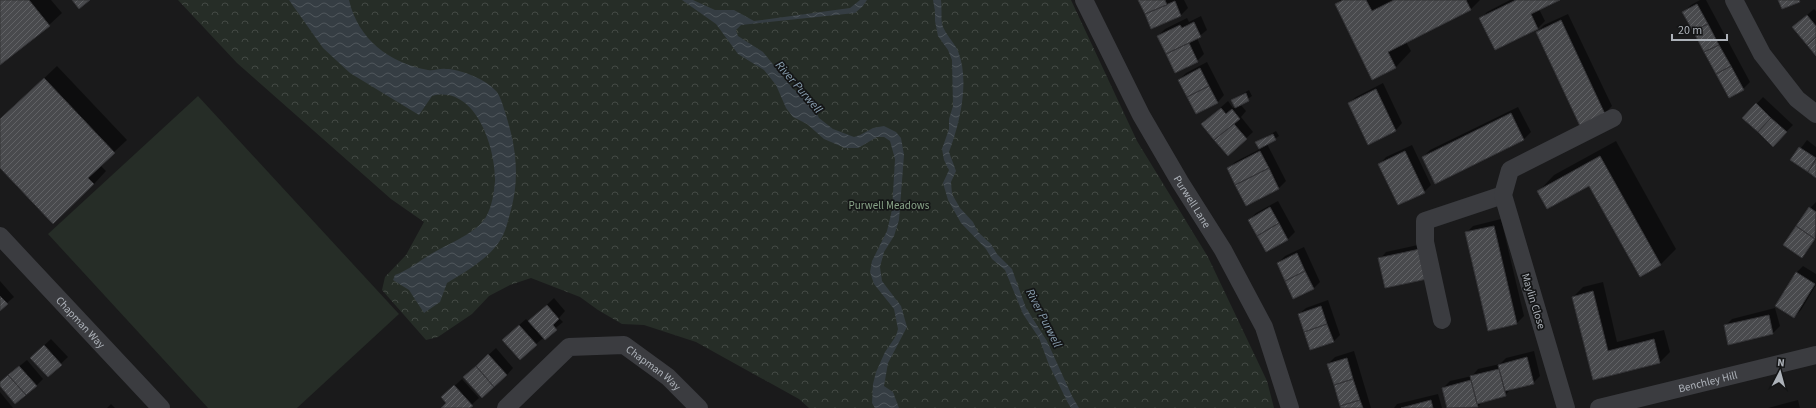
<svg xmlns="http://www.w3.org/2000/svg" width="1816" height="408" viewBox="0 0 1816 408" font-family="'Source Sans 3',sans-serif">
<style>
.forest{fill:url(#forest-crowns)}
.pitch{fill:#262d27}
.water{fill:url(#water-waves)}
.shadow{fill:#0007}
.building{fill:url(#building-hatch);stroke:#343437}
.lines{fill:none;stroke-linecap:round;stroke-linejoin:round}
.street{stroke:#3b3c40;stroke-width:18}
.labels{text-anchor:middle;stroke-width:3.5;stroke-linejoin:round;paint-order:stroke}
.street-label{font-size:11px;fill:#adb2b9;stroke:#141516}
.park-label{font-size:11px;fill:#87a287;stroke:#141516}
.water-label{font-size:12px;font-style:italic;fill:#899fb0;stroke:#141516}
</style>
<defs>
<pattern id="forest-crowns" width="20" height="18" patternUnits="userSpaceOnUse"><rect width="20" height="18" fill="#262d27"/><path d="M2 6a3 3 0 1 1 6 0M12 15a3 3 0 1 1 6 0" fill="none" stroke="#434944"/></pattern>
<pattern id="water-waves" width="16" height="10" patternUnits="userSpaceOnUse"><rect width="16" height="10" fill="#353d43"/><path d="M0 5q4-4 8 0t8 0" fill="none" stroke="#50575c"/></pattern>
<pattern id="building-hatch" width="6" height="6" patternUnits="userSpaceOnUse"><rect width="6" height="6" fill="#494a4d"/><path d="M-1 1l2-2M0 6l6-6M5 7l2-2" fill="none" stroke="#616265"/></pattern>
</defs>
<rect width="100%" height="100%" fill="#1a1a1b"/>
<path class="forest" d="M178 0H1071L1137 141 1208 257 1267 381 1274 408H809L799 399 696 342 644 325 622 324 598 310 580 297 531 278 510 285 489 296 472 314 438 337 426 340 382 290 385 277 406 255 424 222 391 199 237 63Z"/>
<path class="pitch" d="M198 96 399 314 297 408H208L48 234Z"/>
<path class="water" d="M289 0H349C358 39 389 63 428 70 434 71 440 68 446 69 460 69 485 79 495 90 500 94 503 106 505 112 516 146 520 176 511 210 508 220 506 231 501 239 490 258 465 272 447 283L440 302 424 313 409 290 393 280 395 275C409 270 419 261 431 254 446 245 464 238 476 228 480 225 484 220 486 217 492 206 494 193 495 181 496 148 475 84 432 96L419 115 350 73 323 48Z
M682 0H693L715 10H734L754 21 850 8 860 0H867L862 7 855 13 741 25 736 30 738 36 763 52 793 89 811 101 819 118 833 129 854 137 860 135 873 128 884 126 896 132 901 138 904 155 899 220 894 236 884 252 880 267 882 281 901 306 907 327 888 363 884 386 893 392 899 408H875L872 403 873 384 876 372 885 352 896 336 898 329 894 309 874 284 870 272 872 261 887 231 892 210 895 159 890 141 884 137H877L858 148H845L824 139 807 124 793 117 786 108 776 85 764 70 738 54 716 24Z
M933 0H941C942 7 941 19 942 24 945 34 954 42 958 51 970 81 960 123 949 152L956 171 951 182 952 194 960 208 973 222 978 232 991 244 997 254 1012 269 1026 308 1047 341 1072 396 1079 408H1071L1068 403 1049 365 1039 338 1023 314 1005 270 992 259 986 249 961 223 948 200 943 183 949 170 944 160 942 149 949 129V119L953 106 952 60 948 50 938 36 935 21V11Z"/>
<path class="shadow" d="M0 0H51L62 13 49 25 0 64Z
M1140 0H1184L1188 8 1181 15 1151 27Z
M1340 0H1480L1471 9 1406 42 1411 51 1396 67 1373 79 1336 5Z
M1510 0H1557L1539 9 1545 21 1538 28 1495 49 1480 19 1487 12Z
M1700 0H1706L1750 82 1743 89 1684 12 1691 5Z
M1814 9 1816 11V54L1800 21Z
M1568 14 1612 106 1605 113 1537 32 1544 25Z
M1201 16 1207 30 1197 38 1204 54 1197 61 1175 72 1158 36 1165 29 1187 18 1189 22Z
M1207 62 1224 95 1218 102 1197 113 1179 80 1186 73Z
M57 66 127 140 100 165 106 171 94 184 0 167V120Z
M1383 83 1402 123 1396 130 1369 143 1349 103 1356 97Z
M1249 90 1252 96 1240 104 1246 111 1241 117 1253 132 1228 155 1202 124 1228 101 1233 108 1235 106 1232 100Z
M1763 97 1793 125 1773 145 1743 118Z
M1518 107 1531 132 1524 139 1436 182 1423 157 1430 150Z
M1276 131 1279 136 1267 144 1286 181 1279 188 1246 205 1228 169 1235 162 1260 149 1256 143Z
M1807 140 1816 147V177L1792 160Z
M1616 141 1676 249 1660 265 1590 184 1539 191 1554 175Z
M1412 145 1431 185 1424 192 1380 164 1386 157Z
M1278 201 1295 232 1288 239 1266 251 1249 220 1256 213Z
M1816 202V239L1802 257 1810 208Z
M1501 219 1524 316 1517 323 1466 233 1473 226Z
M1427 243 1433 271 1380 259 1386 252Z
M1304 247 1320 282 1313 289 1278 263 1285 256Z
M1803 266 1816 274V285L1801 310 1794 317 1796 273Z
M0 281 14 297 0 309Z
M1603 282 1617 342 1664 330 1670 352 1660 362 1594 379 1573 297 1583 287Z
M554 298 565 311 559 318 563 322 536 344 510 333 526 319 529 322Z
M1328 300 1340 335 1333 342 1299 314 1306 308Z
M1775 308 1780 326 1773 333 1725 326 1732 319Z
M51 339 68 357 48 376 38 351Z
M496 348 513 368 507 375 471 371Z
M1354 351 1371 408H1342L1328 364 1335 357Z
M1534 351 1540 376 1533 383 1512 388 1505 395 1483 401 1478 407 1448 408 1443 388 1450 381 1472 376 1478 369 1500 364 1506 358Z
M27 360 43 379 36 386 0 385 6 377Z
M462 379 479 398 468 408H442L447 403 449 391Z
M0 392 13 408H0Z
M1438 394 1442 408H1394L1397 404Z
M1798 400 1800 408H1768Z
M111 404 115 408H107Z"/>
<path class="building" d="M0 0H29L50 26 0 65Z
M72 0H90L79 9Z
M1138 0H1165L1167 5 1145 14Z
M1343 0H1366L1372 11 1394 0H1466L1471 10 1388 52 1396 68 1372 80 1335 4Z
M1516 0H1560L1531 14 1538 29 1495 50 1479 18Z
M1778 0H1799L1800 2 1782 9Z
M1175 1 1181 16 1151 29 1145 14Z
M1697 4 1708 24 1693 31 1682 12Z
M1807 15 1816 26V37L1807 45 1792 27Z
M1561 20 1605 114 1580 126 1536 32Z
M1194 22 1201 37 1166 54 1157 36 1180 25 1182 28Z
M1708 24 1719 45 1704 52 1693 31Z
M1816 37V56L1807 45Z
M1189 43 1198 62 1175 73 1166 54Z
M1719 45 1731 66 1716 74 1704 52Z
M1731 66 1744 90 1729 98 1716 74Z
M1200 68 1209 86 1187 97 1178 80Z
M44 78 115 153 88 178 94 184 53 224 0 168V119Z
M1209 86 1218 103 1196 114 1187 97Z
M1376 89 1396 131 1368 145 1348 103Z
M1246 93 1249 101 1235 108 1231 100Z
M1756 103 1771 118 1758 132 1742 118Z
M1221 108 1226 114 1232 109 1240 119 1214 140 1201 124Z
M1511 113 1524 140 1435 184 1422 157Z
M1771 118 1787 132 1773 147 1758 132Z
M1234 124 1247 139 1228 156 1214 140Z
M1273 134 1276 140 1259 149 1255 142Z
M1799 147 1816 158 1808 172 1790 160Z
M1260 151 1269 168 1235 185 1227 168Z
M1405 151 1425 193 1398 205 1378 164Z
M1600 156 1661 265 1640 277 1589 186 1547 209 1537 191Z
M1816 160V178L1808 172Z
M1269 168 1279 189 1246 206 1235 185Z
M1270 207 1279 223 1257 236 1248 220Z
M1809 207 1816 212 1815 239 1796 226Z
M1279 223 1288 240 1266 252 1257 236Z
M1494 226 1517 324 1488 331 1465 232Z
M1796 226 1815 239 1802 258 1783 245Z
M1420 249 1427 279 1385 288 1378 258Z
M1297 253 1305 271 1285 281 1277 263Z
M1305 271 1314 289 1293 299 1285 281Z
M1796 272 1815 284 1794 318 1775 306Z
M1593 291 1608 351 1654 339 1660 363 1593 380 1572 297Z
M0 296 8 304 0 311Z
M547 305 559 319 553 325 557 330 545 340 528 321Z
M1321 306 1327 324 1304 332 1298 314Z
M1769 315 1773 334 1728 345 1724 325Z
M1327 324 1334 342 1310 350 1304 332Z
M519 325 537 345 520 360 502 340Z
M44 345 62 365 48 377 30 358Z
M488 354 507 375 494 387 476 366Z
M1527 357 1534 384 1505 391 1498 365Z
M1347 358 1353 379 1334 385 1327 364Z
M19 366 37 386 26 395 8 375Z
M476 366 494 387 482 398 463 377Z
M1499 369 1506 396 1477 404 1470 376Z
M8 375 26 395 15 404 0 386V382Z
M1353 379 1360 400 1340 406 1334 385Z
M1471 380 1478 407 1447 408 1442 388Z
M454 385 473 406 470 408H441L446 403 441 397Z
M1360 400 1363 408H1341L1340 406Z
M1431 400 1433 408H1401Z"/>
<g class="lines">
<g class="street">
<path id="s1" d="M1084 0 1141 115 1180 182 1223 250 1264 327 1290 408"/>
<path d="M1734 0 1762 54 1797 99 1816 114"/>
<path id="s2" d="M0 236 161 408"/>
<path d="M1442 320 1425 242V221L1503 195"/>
<path id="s3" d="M506 408 569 347 624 345 668 377 699 408"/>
<path d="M1566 408 1503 195 1510 170 1613 118"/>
<path id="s4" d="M1599 408 1816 355"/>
</g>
</g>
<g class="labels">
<g class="street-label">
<text dy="4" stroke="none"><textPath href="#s1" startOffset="229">Purwell Lane</textPath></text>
<text transform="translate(1534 301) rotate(73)" y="4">Maylin Close</text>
<text dy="4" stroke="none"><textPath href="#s2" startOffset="118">Chapman Way</textPath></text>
<text dy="4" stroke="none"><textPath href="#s3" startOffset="180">Chapman Way</textPath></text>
<text dy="4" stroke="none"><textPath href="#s4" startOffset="112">Benchley Hill</textPath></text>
</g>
<g class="park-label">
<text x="889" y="209">Purwell Meadows</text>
</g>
<g class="water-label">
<text transform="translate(799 87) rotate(49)" y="4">River Purwell</text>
<text transform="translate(1044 318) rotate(63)" y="4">River Purwell</text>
</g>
</g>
<g transform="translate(1780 372) rotate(6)" stroke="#141516" stroke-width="3" paint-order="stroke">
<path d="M0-3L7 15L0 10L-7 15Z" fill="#adb2b9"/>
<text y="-6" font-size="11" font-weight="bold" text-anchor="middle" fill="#adb2b9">N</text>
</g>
<path d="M1672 34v6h55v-6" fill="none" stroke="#adb2b9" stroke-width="2"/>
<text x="1678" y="34" font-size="12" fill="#adb2b9" stroke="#141516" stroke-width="3" paint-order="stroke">20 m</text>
</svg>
